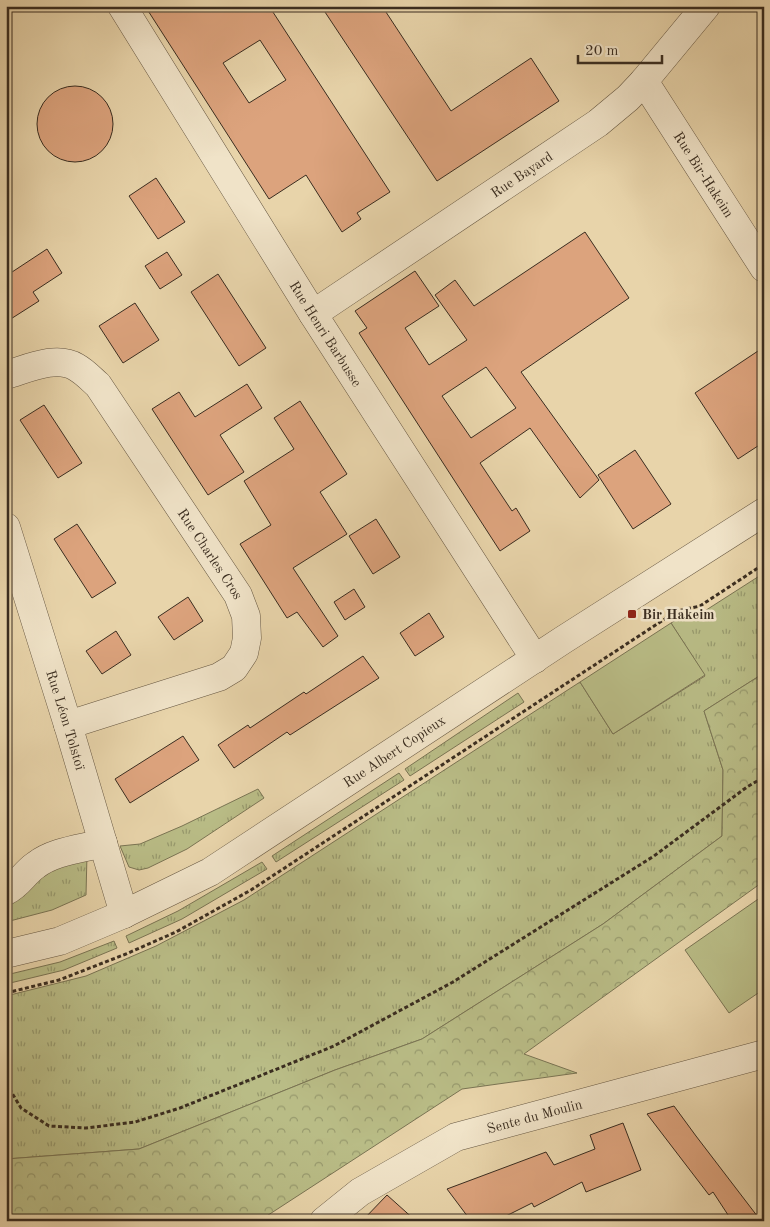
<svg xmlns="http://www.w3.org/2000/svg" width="770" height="1227" viewBox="0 0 770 1227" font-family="'Old Standard TT',serif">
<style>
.grass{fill:url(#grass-tufts);stroke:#7a7453}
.forest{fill:url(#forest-crowns);stroke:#7a7453}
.park{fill:#b9bc86;stroke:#7a7453}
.building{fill:#dca37d;stroke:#3a2d20;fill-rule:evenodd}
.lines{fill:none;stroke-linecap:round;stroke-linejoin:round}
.minor-casing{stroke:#665742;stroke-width:29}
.path{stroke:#3a2d20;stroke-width:3;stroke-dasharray:4 2.5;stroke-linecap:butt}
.minor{stroke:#f0e3c8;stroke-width:28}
.poi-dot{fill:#8f2418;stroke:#f0e3c8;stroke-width:2}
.labels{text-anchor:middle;stroke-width:5;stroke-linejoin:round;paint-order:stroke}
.street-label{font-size:14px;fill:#3a2d20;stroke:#f0e3c8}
.poi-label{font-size:14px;font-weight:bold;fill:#3a2d20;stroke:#f0e3c8;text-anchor:start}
</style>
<defs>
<pattern id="grass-tufts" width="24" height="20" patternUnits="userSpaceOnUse" patternTransform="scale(1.25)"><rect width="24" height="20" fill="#b9bc86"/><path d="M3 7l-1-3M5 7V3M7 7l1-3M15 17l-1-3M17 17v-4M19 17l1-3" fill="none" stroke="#97996d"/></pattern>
<pattern id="forest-crowns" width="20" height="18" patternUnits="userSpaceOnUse" patternTransform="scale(1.25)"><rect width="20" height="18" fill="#b9bc86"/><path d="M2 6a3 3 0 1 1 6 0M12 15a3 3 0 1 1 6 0" fill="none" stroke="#97996d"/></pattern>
</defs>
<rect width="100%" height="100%" fill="#e8d4aa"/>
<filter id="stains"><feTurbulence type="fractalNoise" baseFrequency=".004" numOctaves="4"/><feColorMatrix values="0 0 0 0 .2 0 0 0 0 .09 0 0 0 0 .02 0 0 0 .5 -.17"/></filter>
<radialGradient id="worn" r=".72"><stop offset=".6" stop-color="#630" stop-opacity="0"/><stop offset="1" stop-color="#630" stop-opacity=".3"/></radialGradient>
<path class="grass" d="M764 573V673L704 711 723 770 722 836 603 924 422 1039 335 1070 139 1149 6 1159V996L86 976 156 946 244 900 580 682 613 734 705 676 671 623 686 614H700Z
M518 693 524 702 410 776 405 769Z
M399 773 404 780 276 862 272 856Z
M258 789 264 798 187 849 148 868 139 870 129 867 120 846 140 844 182 826Z
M87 854 86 895 52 910 6 922V900L49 864Z
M262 862 267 869 182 919 129 943 126 936 178 911Z
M114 941 117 948 64 970 6 984V975L60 962Z"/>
<path class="forest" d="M764 673V881L524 1054 577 1073 462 1089 259 1221H6V1159L139 1149 335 1070 422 1039 603 924 722 836 723 770 704 711Z"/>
<path class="park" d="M671 623 705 675 613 734 580 682Z
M764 895V989L729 1013 685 950Z"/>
<path class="building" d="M145 6H269L390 192 357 213 361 219 342 232 306 175 269 199ZM260 40 286 80 249 103 223 63Z
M321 6H382L451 111 531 58 559 101 437 181Z
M37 124a38 38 0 1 1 76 0a38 38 0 1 1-76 0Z
M156 178 185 222 158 239 129 196Z
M585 232 629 298 521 372 599 480 580 498 530 428 480 463 512 511 516 508 530 531 500 551 359 333 367 328 355 311 415 271 439 306 405 328 429 365 467 340 435 295 455 280 474 306ZM486 367 516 408 471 438 442 396Z
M47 249 62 273 33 292 39 301 6 322V276Z
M167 252 182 275 160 289 145 266Z
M218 274 266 348 239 366 191 292Z
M135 303 159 340 123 363 99 326Z
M764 347V442L738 459 695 393Z
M247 384 262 408 220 435 244 472 208 495 152 409 179 392 195 417Z
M300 401 347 474 320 492 347 534 293 568 338 636 323 647 297 612 287 618 240 544 271 525 244 481 294 449 274 418Z
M44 405 82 463 58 478 20 420Z
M635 450 671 504 633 529 598 475Z
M376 519 400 557 373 574 349 536Z
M77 524 116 583 92 598 54 539Z
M354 589 365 607 345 620 334 602Z
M188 597 203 621 174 640 158 617Z
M429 613 444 637 415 656 400 633Z
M116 631 131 655 102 674 86 651Z
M363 656 379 678 290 735 287 732 234 768 218 745 248 725 250 728 304 692 306 694Z
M183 736 199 760 130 803 115 779Z
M674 1106 696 1136 761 1221H732L713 1192 709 1195 647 1114Z
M623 1123 641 1170 586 1192 582 1182 534 1207 532 1203 496 1221H471L447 1189 546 1152 554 1165 595 1149 590 1135Z
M387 1195 416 1221H362Z"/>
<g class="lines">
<g class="minor-casing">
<g id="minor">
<path id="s1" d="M122 6 313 314 535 659"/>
<path id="s2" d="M644 81 764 268"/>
<path id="s3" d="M313 314 598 123 628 98 644 81 706 6"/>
<path id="s4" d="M6 375C27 369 56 355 76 367 85 372 91 379 98 385L238 595 246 616 247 638 244 653 234 668 219 677 68 725"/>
<path id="s5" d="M6 527 68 725 124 914"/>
<path d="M6 891C20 884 24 873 36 865 54 851 81 849 103 843"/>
<path id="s6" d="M6 954 60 941 124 914 210 872 563 640 764 512"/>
<path id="s7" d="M324 1221 360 1192 456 1137 764 1054"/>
</g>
</g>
<path class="path" d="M6 993 59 980 126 954 176 932 251 890 677 611 700 606 764 564
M6 1083 21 1108 49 1126 86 1128 135 1122 180 1108 334 1046 453 982 654 856 747 787 764 777"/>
<use href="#minor" class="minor"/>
</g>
<rect class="poi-dot" x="627" y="609" width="10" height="10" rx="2.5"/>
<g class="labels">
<g class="street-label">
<text dy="5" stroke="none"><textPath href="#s3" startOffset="251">Rue Bayard</textPath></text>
<text dy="5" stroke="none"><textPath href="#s2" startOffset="111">Rue Bir-Hakeim</textPath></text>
<text dy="5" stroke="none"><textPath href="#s1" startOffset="386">Rue Henri Barbusse</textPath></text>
<text dy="5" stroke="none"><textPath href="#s4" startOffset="304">Rue Charles Cros</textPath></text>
<text dy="5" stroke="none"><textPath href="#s5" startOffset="202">Rue Léon Tolstoï</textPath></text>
<text dy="5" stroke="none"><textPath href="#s6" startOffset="441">Rue Albert Copieux</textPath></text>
<text dy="5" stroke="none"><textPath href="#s7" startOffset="238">Sente du Moulin</textPath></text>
</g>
<g class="poi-label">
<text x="642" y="619">Bir Hakeim</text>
</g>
</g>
<rect width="770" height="1227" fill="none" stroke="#e8d4aa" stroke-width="25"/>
<rect x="8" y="8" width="755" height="1212" fill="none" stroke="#3a2d20" stroke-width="2.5"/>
<rect x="12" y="12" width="745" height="1202" fill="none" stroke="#3a2d20"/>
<path d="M578 55v8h84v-8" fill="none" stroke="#3a2d20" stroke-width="2.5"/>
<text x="585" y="55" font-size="15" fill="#3a2d20" stroke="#f0e3c8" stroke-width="4" paint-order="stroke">20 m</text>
<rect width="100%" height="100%" filter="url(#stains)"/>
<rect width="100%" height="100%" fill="url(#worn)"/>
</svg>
